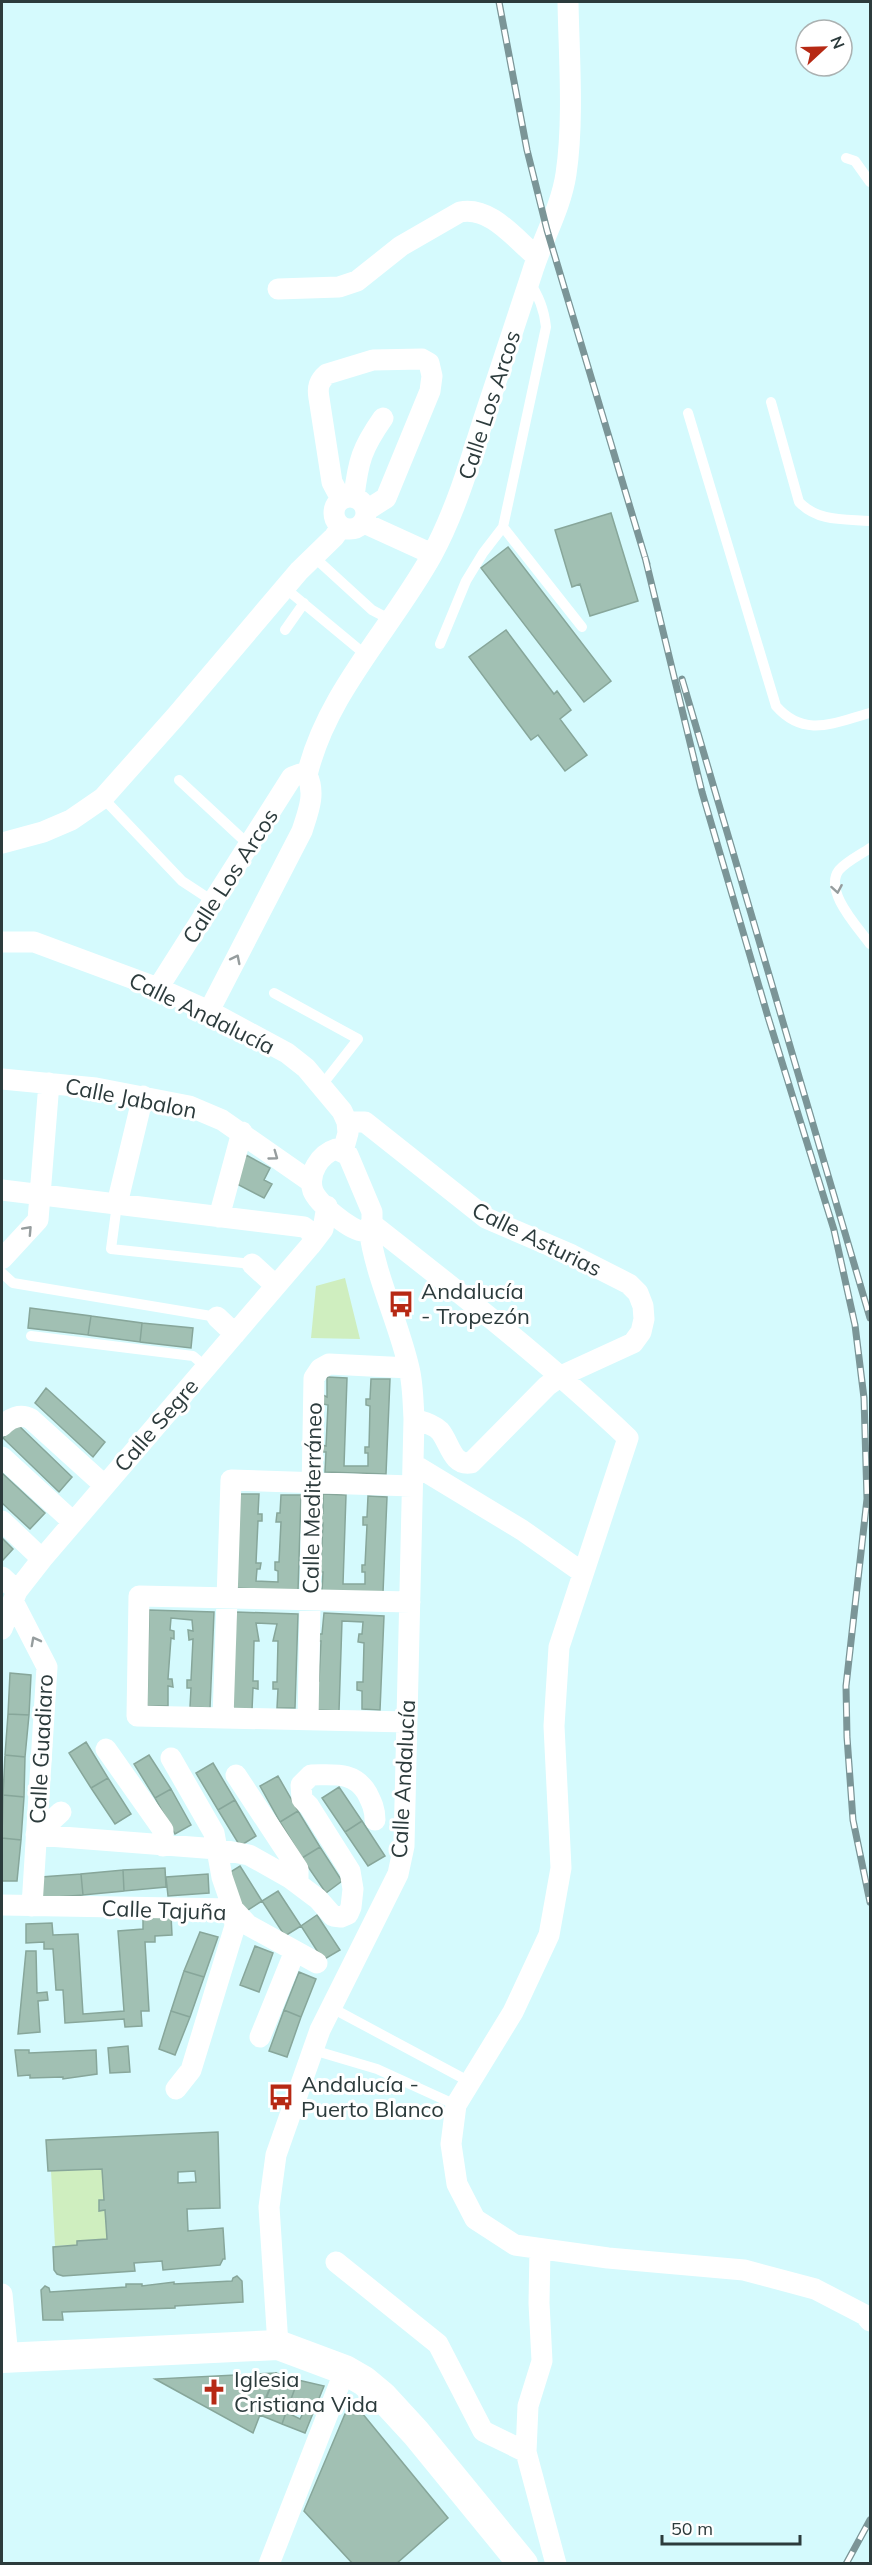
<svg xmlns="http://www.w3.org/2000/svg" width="872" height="2565" viewBox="0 0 872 2565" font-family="Mulish,sans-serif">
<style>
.green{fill:#cfeebf}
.building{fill:#a1c0b3;stroke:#87a69a;stroke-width:1.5;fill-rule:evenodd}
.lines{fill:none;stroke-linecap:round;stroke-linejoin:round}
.lane{stroke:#fff;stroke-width:10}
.street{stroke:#fff;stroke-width:21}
.secondary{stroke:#fff;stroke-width:30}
.rail-casing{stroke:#7b9597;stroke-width:7}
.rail{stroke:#fff;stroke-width:4.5;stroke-dasharray:14;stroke-linecap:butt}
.oneway{stroke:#969d9e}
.labels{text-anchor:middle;stroke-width:6;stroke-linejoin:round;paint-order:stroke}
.street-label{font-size:22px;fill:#2c3b3c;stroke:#fff}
.poi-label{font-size:22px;fill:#2c3b3c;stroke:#fff;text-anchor:start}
</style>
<rect width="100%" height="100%" fill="#d5fafd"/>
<path class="green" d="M345 1278 360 1339 311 1338 316 1286Z
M102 2169 104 2200 99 2201V2211L105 2210 107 2239 77 2241V2245L55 2246 51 2171Z"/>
<path class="building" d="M611 513 638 601 590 616 580 584 572 587 555 530Z
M508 547 611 681 584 702 481 568Z
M506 630 554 694 557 691 571 710 560 719 587 755 565 771 538 735 531 740 469 657Z
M246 1155 270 1168 264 1180 272 1184 264 1198 233 1182Z
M30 1308 91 1316 88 1335 28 1328Z
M91 1316 142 1323 140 1342 88 1335Z
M142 1323 193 1328 191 1348 140 1342Z
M327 1377 347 1378 344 1466H368V1453H365V1447H369L370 1406 366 1405V1399H370L371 1379H390L386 1474 325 1472 326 1452H322V1445L326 1446 328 1405 323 1404V1395L327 1397Z
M46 1388 105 1442 93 1457 35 1403Z
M16 1423 72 1477 59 1492 3 1438Z
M2 1473 45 1513 30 1529 2 1503Z
M239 1494H259L258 1514H262V1521H258L256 1563H261L260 1569H257L256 1581 278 1582V1571L275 1570V1562H279L281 1522H276L277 1513H280L281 1495H301L298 1591 235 1588Z
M323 1494 346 1495 343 1584H365V1572H362V1565H365L367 1525H363V1517H367L368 1496 387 1497 383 1593 322 1591 323 1572H318V1563H321L323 1523H318V1512L323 1513Z
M2 1538 13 1549 2 1561Z
M149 1610 214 1612 210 1708 190 1707 191 1688H187V1680H191L193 1639 189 1640 188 1630 193 1631 192 1620 171 1618 170 1630 174 1631V1639L171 1638 168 1679H172L173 1687 168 1686V1706H147Z
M236 1612 298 1614 295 1708H277L278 1689H273V1682H277L278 1641H273L277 1624 256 1623 259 1641H254L253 1681H258V1689L253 1688 252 1710 232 1709Z
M324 1613 384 1616 380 1710 362 1709V1691L357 1690V1682H363L364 1643 358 1642 359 1634H362L363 1622 342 1621 339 1711 317 1710 314 1681H319L321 1641H317V1634H322Z
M10 1673 31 1675 29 1715 8 1714Z
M8 1714 29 1715 25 1757 5 1755Z
M86 1742 108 1778 91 1788 69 1753Z
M5 1755 25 1757 24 1797 3 1795Z
M149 1755 171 1789 155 1798 134 1764Z
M213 1763 235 1800 218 1810 196 1773Z
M278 1776 298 1811 280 1822 260 1786Z
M108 1778 131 1814 115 1824 91 1788Z
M339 1787 362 1821 345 1832 322 1798Z
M171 1789 191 1825 175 1834 155 1798Z
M3 1795 24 1797 21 1840 2 1838Z
M235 1800 256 1836 240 1846 218 1810Z
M298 1811 320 1847 302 1858 280 1822Z
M362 1821 385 1856 368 1866 345 1832Z
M2 1838 21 1840 17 1881H2Z
M320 1847 342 1881 326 1893 302 1858Z
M240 1866 262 1901 245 1912 224 1876Z
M165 1868 166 1887 124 1891 123 1870Z
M123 1870 124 1891 83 1895 81 1874Z
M81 1874 83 1895 42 1898 41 1877Z
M208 1874 209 1893 168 1896 166 1877Z
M278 1891 301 1926 285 1936 262 1901Z
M171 1915 172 1935 155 1936V1942H145L149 2011H141L142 2026 125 2027 124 2019 65 2023 63 1990H56L53 1949H44V1942L26 1943V1924L52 1923 53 1935 78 1934 83 2014 124 2011 118 1931 143 1929V1917Z
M317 1915 340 1950 323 1960 301 1926Z
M200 1932 218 1937 204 1977 184 1971Z
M255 1946 273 1953 259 1992 240 1985Z
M26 1951H36L37 1993 47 1992 48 2000 38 2001 40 2032 18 2034Z
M184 1971 204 1977 190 2017 171 2011Z
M299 1972 316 1979 301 2017 284 2010Z
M284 2010 301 2017 287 2057 269 2051Z
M171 2011 190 2017 175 2055 159 2049Z
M128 2046 130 2072 110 2073 108 2048Z
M15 2050H29V2053L96 2050 97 2074 63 2079V2077L30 2078V2075L18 2076Z
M218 2132 220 2208 187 2209 188 2231 223 2228 225 2259H223L220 2265 163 2270 162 2261 134 2263 135 2271 63 2276 57 2274 54 2270 53 2247 77 2245V2241L107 2239 105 2210 99 2211V2200H104L102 2169 48 2171 46 2140ZM195 2171 196 2182 178 2183V2172Z
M237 2276 242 2281 243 2302 175 2306V2308L62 2312 63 2320H43L41 2290 45 2286 49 2288 50 2292 126 2287V2284H142V2286L174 2282V2284L232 2281 233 2278Z
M276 2373 253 2433 155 2379Z
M276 2373 298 2380 282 2424 260 2415 264 2403 278 2409V2401L266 2397Z
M298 2380 324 2386 305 2433 282 2424 286 2412 300 2419 303 2413 288 2407Z
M362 2413 448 2518 396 2564H353L304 2511 345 2414Z"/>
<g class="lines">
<path class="lane" d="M846 158 855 161 870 182
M771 402 799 502C818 522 844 519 870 521
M688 413 776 706C805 739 835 722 870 713
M503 527 582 627
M314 557 372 610 391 620
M285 588 367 656
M285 630 304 603
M440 644 466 581 483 553 503 527 546 327C544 309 539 297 529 281
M179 780 250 846
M103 798 182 881 214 902
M870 848C860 855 847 861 839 870 823 891 858 927 870 944
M274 993 358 1039 322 1085
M117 1204 111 1249 252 1264
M2 1273 13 1283 217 1317
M31 1336 193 1356 206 1367
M332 2008 470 2082
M313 2050 377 2069 456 2105"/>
<path class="street" d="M278 289 339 287 357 281 401 246 460 212C491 206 515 239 537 257
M334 513a16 16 0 1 1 32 0a16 16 0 1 1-32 0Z
M354 497C358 461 362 448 383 418
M341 499 332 482 319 398C317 387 319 381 327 374L373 360 422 359 429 363 432 376 430 391 386 498 367 510
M364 523 432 554
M2 843 43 832 71 820 103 798 176 716 299 571 334 537 341 527
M2 942H34L158 988 209 1011 287 1053 306 1068 342 1111 347 1122 348 1133 343 1151
M158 988 292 777 300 774 307 775
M209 1011 302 831C308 812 316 794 307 775 327 692 391 629 432 555 454 514 468 469 482 424 499 374 515 323 532 273 542 240 561 208 566 174 574 121 569 56 568 2
M2 1079 96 1088 189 1106 222 1120 311 1182
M347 1122H365L486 1218 572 1255 629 1284 638 1293 643 1306 644 1319 641 1332 633 1343 561 1376 547 1386 471 1463C452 1466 450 1443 440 1431 433 1424 423 1422 414 1419
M336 1149 348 1155 372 1212V1224L364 1231C351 1232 318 1203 313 1191 307 1174 320 1154 336 1149Z
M2 1190 304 1227 317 1237
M117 1204 143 1096
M219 1217 242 1132
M372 1224C460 1293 547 1361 628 1438L559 1647 554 1726 561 1868 549 1935 513 2012 456 2105 451 2144 457 2184 475 2219 515 2245 608 2258 744 2270 815 2289 865 2315 870 2321
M2 1259 38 1220 49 1083
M252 1264 276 1286
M217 1317 235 1334
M2 1426C10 1418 20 1413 31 1419L104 1485
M2 1457 73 1522
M413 1464 522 1530 583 1573
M2 1521 42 1559
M2 1577 17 1591
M13 1601 47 1667 32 1906
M2 1629 17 1591 42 1559 310 1246 323 1229 327 1206
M223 1718 231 1480 412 1486
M308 1720 314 1378 320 1369 329 1364 409 1368
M407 1722 137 1716 139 1596 410 1602
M106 1749 163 1830V1846
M171 1758 214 1833 222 1877 233 1909 235 1926 191 2070 176 2089
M236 1775 298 1869V1884
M36 1835 217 1849 249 1855 290 1878 318 1899 333 1916 341 1917 348 1914 351 1907 353 1889 350 1871 309 1806 302 1799 301 1785 311 1775C334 1775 354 1771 367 1793 372 1803 375 1809 375 1820
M36 1835 61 1812
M2 1905 233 1909 248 1925 317 1963
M260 2037 295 1951
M540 2249 539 2303 542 2361 528 2406 526 2452 556 2564
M336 2262 438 2344 483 2431 526 2452
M2 2294 8 2357
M278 2345 269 2207 276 2155 320 2030 398 1874 404 1846 414 1419C413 1402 413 1384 409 1368 398 1320 375 1276 369 1228
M269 2564 345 2370"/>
<path class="secondary" d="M2 2358 278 2345 345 2370 364 2381 382 2396 416 2433 523 2564"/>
<g class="rail-casing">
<path id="rail" d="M499 2 527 150 547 230 647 564
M645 557 702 792 768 1017 834 1230 855 1325 864 1398 867 1499 846 1686 847 1737 853 1820 870 1902
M682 679 870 1318
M846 2564 870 2520"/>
</g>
<use href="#rail" class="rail"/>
</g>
<defs><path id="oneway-chevron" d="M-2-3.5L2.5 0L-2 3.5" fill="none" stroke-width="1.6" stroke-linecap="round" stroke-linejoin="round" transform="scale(1.5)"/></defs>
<g class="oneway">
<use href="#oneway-chevron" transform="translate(837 889) rotate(80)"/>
<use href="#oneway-chevron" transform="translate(236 959) rotate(-63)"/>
<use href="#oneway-chevron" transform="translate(274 1156) rotate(36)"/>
<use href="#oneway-chevron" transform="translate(28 1230) rotate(-47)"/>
<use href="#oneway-chevron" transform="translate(35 1641) rotate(-118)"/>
</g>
<defs>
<g id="bus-bare" transform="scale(2.07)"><path d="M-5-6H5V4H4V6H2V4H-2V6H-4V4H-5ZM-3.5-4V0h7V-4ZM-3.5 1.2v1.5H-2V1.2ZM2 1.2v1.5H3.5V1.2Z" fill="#b62914" stroke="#fff" stroke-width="2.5" paint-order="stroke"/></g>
<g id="church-bare" transform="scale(2.07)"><path d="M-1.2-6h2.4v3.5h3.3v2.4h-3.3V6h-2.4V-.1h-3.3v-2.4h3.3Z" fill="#b62914" stroke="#fff" stroke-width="2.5" paint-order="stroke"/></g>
</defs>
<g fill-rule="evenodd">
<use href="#bus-bare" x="401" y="1304"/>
<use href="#bus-bare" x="281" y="2097"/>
<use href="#church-bare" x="214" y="2392"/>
</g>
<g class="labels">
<g class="street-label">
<text transform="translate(489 405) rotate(-72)" y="8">Calle Los Arcos</text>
<text transform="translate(230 876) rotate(-57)" y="8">Calle Los Arcos</text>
<text transform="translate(202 1013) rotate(26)" y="8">Calle Andalucía</text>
<text transform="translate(131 1098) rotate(11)" y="8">Calle Jabalon</text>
<text transform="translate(537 1239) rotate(26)" y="8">Calle Asturias</text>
<text transform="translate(156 1425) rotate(-49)" y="8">Calle Segre</text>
<text transform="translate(312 1498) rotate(-89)" y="8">Calle Mediterráneo</text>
<text transform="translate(41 1749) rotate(-87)" y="8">Calle Guadiaro</text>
<text transform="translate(403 1779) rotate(-87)" y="8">Calle Andalucía</text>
<text transform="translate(164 1910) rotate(2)" y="8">Calle Tajuña</text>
</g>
<g class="poi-label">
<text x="421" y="1299">Andalucía<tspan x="421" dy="25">- Tropezón</tspan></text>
<text x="301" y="2092">Andalucía -<tspan x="301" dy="25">Puerto Blanco</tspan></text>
<text x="234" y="2387">Iglesia<tspan x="234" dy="25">Cristiana Vida</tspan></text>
</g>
</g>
<rect width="872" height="2565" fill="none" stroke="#2c3b3c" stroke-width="6"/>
<g transform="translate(824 48) rotate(68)"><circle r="28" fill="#ffffff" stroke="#abb1b1" stroke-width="1.5"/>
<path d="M0-4.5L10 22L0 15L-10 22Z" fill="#b62914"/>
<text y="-9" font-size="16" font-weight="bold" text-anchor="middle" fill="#2c3b3c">N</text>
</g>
<path d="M662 2535v9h138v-9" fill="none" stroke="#2c3b3c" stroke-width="3"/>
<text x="671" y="2535" font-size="18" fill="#2c3b3c" stroke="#ffffff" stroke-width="4.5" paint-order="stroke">50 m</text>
</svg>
